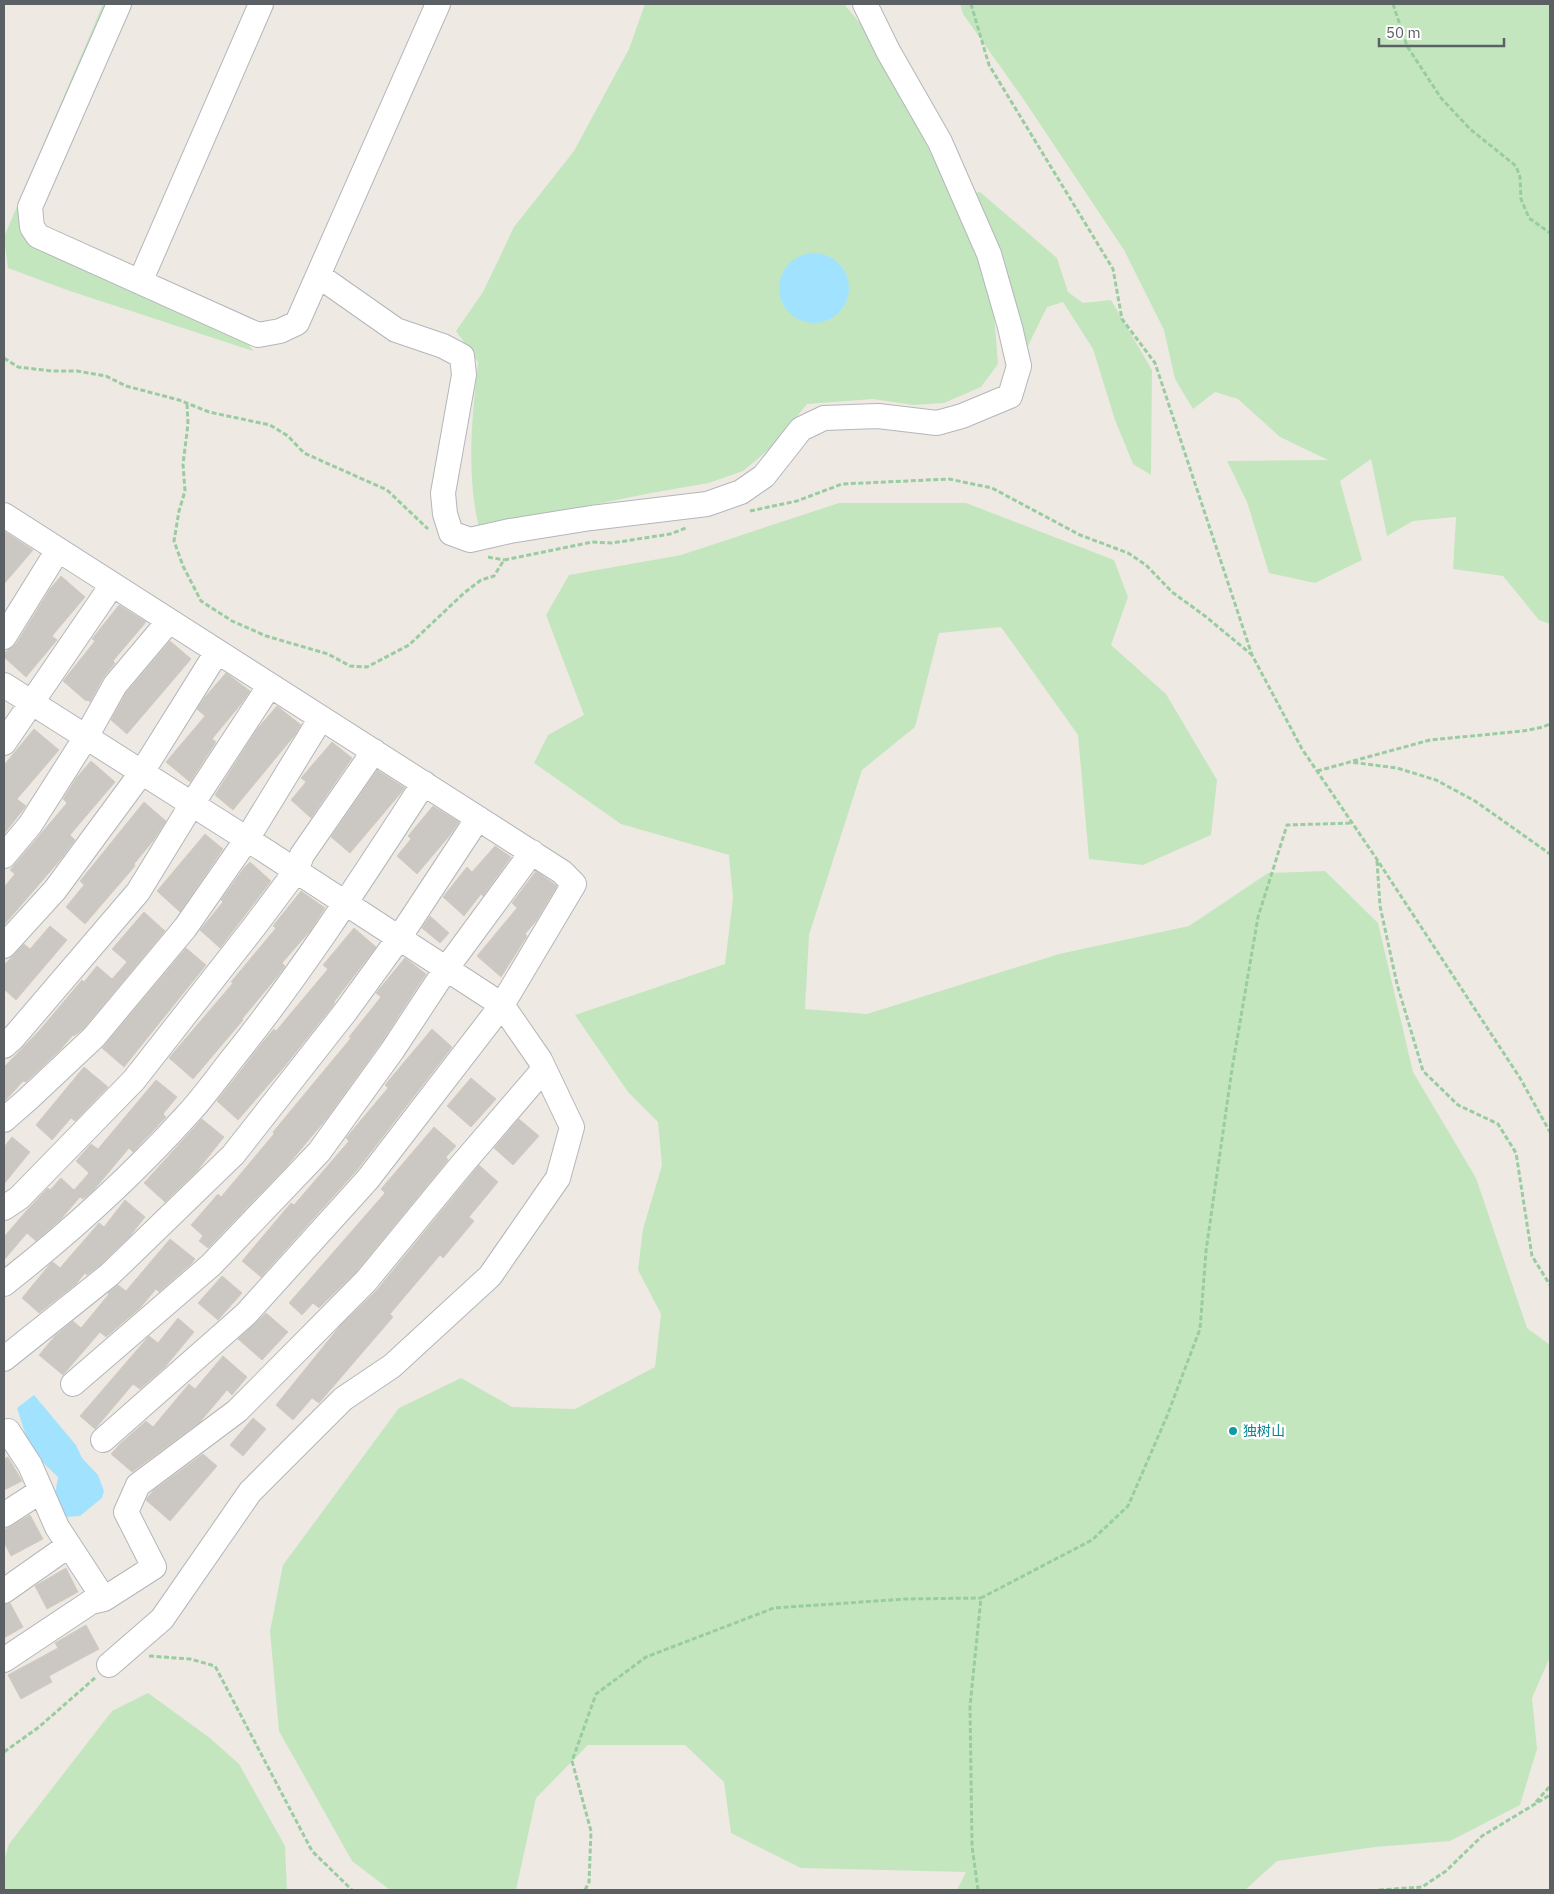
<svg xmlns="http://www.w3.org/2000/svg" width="1554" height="1894" viewBox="0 0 1554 1894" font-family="'IBM Plex Sans','Noto Sans SC',sans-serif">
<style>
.green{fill:#c4e6be}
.water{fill:#a1e3ff}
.building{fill:#cbc7c2;stroke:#d3cbc1}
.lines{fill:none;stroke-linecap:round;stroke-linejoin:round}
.minor-casing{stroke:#b3b6ba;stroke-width:26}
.path{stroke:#9acca1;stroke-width:3;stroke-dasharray:5 2.5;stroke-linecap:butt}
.minor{stroke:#fff;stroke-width:24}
.culture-dot{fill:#0f9aa8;stroke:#fff;stroke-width:2}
.labels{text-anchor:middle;stroke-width:5;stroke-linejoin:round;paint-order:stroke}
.culture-label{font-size:14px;fill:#0d838f;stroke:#fff;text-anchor:start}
</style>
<rect width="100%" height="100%" fill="#eeeae3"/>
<path class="green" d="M103 4H117L23 222 232 318 253 351 67 290 8 268 4 237Z
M645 4H844L865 29 898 88 952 196 980 192 1057 258 1068 292 1083 303 1111 300 1152 370 1151 475 1133 464 1115 420 1093 349 1063 302 1047 307 1026 350 994 313 998 364 981 387 944 403 913 405 873 399 807 404 774 445 743 471 709 483 651 493 479 528C466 473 472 418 478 362L456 331 483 292 514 227 574 151 629 49Z
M960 4H1550V624L1539 620 1503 576 1453 569 1456 517 1413 521 1387 536 1371 459 1340 481 1362 560 1315 583 1269 573 1247 502 1227 461 1328 460 1280 437 1238 399 1215 392 1193 409 1175 379 1164 330 1124 250 1024 100 963 14Z
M839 503H966L1114 560 1128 597 1111 645 1166 694 1217 780 1211 835 1143 865 1089 859 1078 735 1001 627 939 633 915 727 862 770 809 935 805 1009 867 1014 1059 954 1189 926 1268 873 1325 871 1378 923 1413 1072 1476 1178 1527 1328 1550 1345V1657L1532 1698 1537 1749 1520 1805 1450 1841 1375 1847 1277 1861 1245 1890H957L966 1872 801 1868 731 1833 724 1782 685 1745H588L536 1798 516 1890H390L352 1861 279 1731 270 1631 283 1565 399 1408 461 1378 512 1407 575 1409 655 1367 661 1314 638 1270 643 1229 662 1165 658 1122 628 1092 575 1015 725 964 733 898 729 855 621 824 534 763 548 735 584 715 546 615 569 575 681 555Z
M148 1693 210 1738 239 1764 285 1846 287 1890H4V1861L9 1844 112 1711Z"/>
<path class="water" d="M779 288a35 35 0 1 1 70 0a35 35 0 1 1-70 0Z
M34 1395 76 1445 82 1458 98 1475 104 1491 102 1498 80 1516 66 1517 54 1500 58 1477 35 1455 25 1433 17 1408Z"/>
<path class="building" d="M4 531 33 550 4 584Z
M61 576 85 597 52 636 57 640 26 677 4 657V653L16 644 50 589Z
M119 605 146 622 113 661 115 663 103 678 90 702 88 700 86 701 63 681 95 641 92 639Z
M170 641 191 659 127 734 111 720 126 693Z
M226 673 250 691 241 704 212 739 216 742 190 782 166 762 205 716 197 709 205 697Z
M277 706 301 725 294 736 233 810 215 795 257 729Z
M34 729 59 750 17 799 26 806 4 834V765Z
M332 742 352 758 311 818 291 800 306 782 301 778Z
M91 761 115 782 70 835 75 840 60 860 4 925V887L15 874 10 870 67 803 63 799 77 777Z
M377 770 405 788 350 853 331 837Z
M144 802 166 821 153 841 134 864 135 866 85 924 66 907 84 885 80 881Z
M433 806 459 822 450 835 417 874 397 856 411 839 408 836Z
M205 834 223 849 180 912 157 891Z
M495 846 511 857 483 896 481 894 464 916 443 897 467 867 472 872Z
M250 862 271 881 220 948 200 930 223 902 221 900 244 868Z
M536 871 557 886 536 921 525 934 527 936 501 977 477 956 517 908 512 903Z
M301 891 325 908 310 931 282 963 285 966 276 978 242 1019 243 1020 193 1079 169 1058 233 983 231 982 276 928 273 926Z
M144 912 165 931 84 1028 74 1036 73 1035 61 1049 26 1082 23 1081 4 1102V1067L39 1031 82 980 84 982 97 966 112 979 127 962 112 949Z
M430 916 449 933 440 943 422 928Z
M50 926 67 940 16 1000 4 989V965L24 944 30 949Z
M354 928 376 947 334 1002 335 1003 284 1067 238 1120 217 1101 263 1042 274 1029 276 1031 328 969 323 965Z
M186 948 206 965 124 1067 102 1048Z
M405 958 426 974 381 1043 327 1118 287 1166 208 1248 199 1241 203 1236 191 1225 218 1194 221 1197 274 1134 273 1132 351 1038 349 1037 381 997 376 993Z
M432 1029 452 1047 357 1170 261 1277 242 1261 291 1203 294 1205 349 1141 346 1138 388 1088 385 1085Z
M84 1067 108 1087 75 1121 71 1118 52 1140 36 1125Z
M471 1078 496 1099 471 1127 447 1106Z
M156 1080 177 1097 163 1114 166 1117 133 1152 129 1148 93 1191 83 1199 80 1197 61 1219 36 1241 27 1233 4 1260V1237L28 1209 48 1188 50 1190 61 1178 74 1190 89 1173 76 1161 91 1144 98 1149Z
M202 1119 224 1137 197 1171 165 1202 144 1183Z
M519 1119 539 1136 513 1165 494 1148Z
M434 1127 456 1146 446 1157 448 1160 356 1272 319 1308 313 1303 302 1315 289 1303 385 1193 381 1189Z
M12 1137 30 1152 4 1184V1147Z
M479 1165 498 1182 469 1217 474 1221 443 1258 440 1255 390 1314 393 1317 319 1403 312 1398 293 1420 276 1405 340 1326 377 1290Z
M125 1200 145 1217 130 1236 100 1265 87 1275 85 1273 76 1284 39 1313 22 1298 51 1263 53 1262 60 1268 99 1223 104 1227Z
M170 1239 195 1259 191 1264 159 1292 156 1289 140 1308 106 1337 100 1332 63 1375 39 1355 55 1336 73 1321 81 1328 109 1294 108 1293 118 1285 126 1291Z
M222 1276 242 1293 218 1320 198 1303Z
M266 1313 288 1332 262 1360 238 1339Z
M178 1318 194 1332 165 1367 140 1389 133 1384 95 1429 80 1416 149 1336 158 1343Z
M223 1356 247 1377 232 1395 227 1390 200 1422 132 1472 111 1454 120 1444 146 1421 153 1427 189 1384 195 1389Z
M253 1418 266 1429 243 1456 230 1445Z
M203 1454 217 1466 170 1521 146 1500 147 1498 154 1490Z
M8 1457 22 1481 4 1490V1459Z
M30 1515 43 1539 11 1556 4 1542V1530Z
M66 1568 78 1592 47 1609 35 1586Z
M10 1603 23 1627 4 1638V1604Z
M86 1625 99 1649 49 1676 52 1682 21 1699 8 1675 58 1648 55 1643Z"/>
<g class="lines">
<g class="minor-casing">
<path id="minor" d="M119 4 30 207 32 227 38 236 258 335 280 331 297 323 438 4
M319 276 396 330 443 346 462 356 464 375 443 493 445 514 451 533 470 540 510 531 591 518 707 504 741 492 764 476 801 429 824 418 878 416 937 423 962 416 1010 396 1019 366 1010 327 989 254 940 142 888 51 865 4
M140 282 261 4
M4 515 562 872 574 884 502 1005 368 1179 246 1314 103 1440
M4 637 58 550
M4 685 247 839 502 1005 540 1060 572 1127 558 1178 490 1276 392 1366 343 1399 250 1492 162 1619 109 1665
M4 743 112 585
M4 856 30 825 86 737 115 685 169 621
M4 946 55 890 142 772 217 652
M4 1046 13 1038 138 892 192 804 270 685
M4 1120 28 1099 94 1037 185 928 247 839 321 718
M4 1208 19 1198 134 1080 254 927 296 871 302 855 374 751
M4 1284C69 1233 131 1177 187 1115 203 1098 217 1078 232 1059 302 972 363 877 424 783
M4 1359 109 1275 233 1155 346 1011 399 938 478 818
M73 1384 211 1265 319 1152 392 1051 446 969 532 852
M4 1434 8 1431 30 1465 57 1527 104 1599 154 1567 126 1512 138 1485 237 1411 366 1281 459 1168 544 1069
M4 1515 41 1491
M4 1591 68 1546
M4 1660 91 1602 104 1599"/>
</g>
<path class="path" d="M971 4 989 65 1113 269 1122 319 1155 363 1252 655 1302 749 1376 858 1520 1078 1550 1132
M1393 4 1407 46 1441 98 1470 129 1516 166 1520 177 1521 199 1529 218 1550 233
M4 358 18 367 52 371H77L106 376 126 386 179 400 209 412 270 425 288 436 304 453 387 490 428 529
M187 404 188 424 183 464 185 491 179 511 174 541 183 566 201 601 232 621 266 636 328 654 350 666 367 667 409 645 464 593 481 580 494 576 504 560 592 542 612 543 670 534 686 528
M750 511 797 501 842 484 949 479 992 488 1080 535 1128 553 1146 565 1172 592 1205 616 1252 655
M488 557 504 560
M1353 761 1430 740 1523 731 1543 727 1550 724
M1317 771 1350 762 1397 768 1436 780 1475 801 1550 854
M1377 861 1380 906 1397 984 1423 1071 1458 1105 1498 1124 1516 1153 1532 1256 1550 1285
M149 1656 190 1659 215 1666 312 1851 352 1890
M4 1752 39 1727 96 1677
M1536 1802 1550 1786
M585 1890 589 1882 591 1831 572 1761 596 1694 646 1657 774 1608 905 1599 981 1598
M978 1890 972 1846 970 1706 981 1598 1092 1540 1128 1506 1167 1416 1200 1329 1206 1251 1232 1069 1258 917 1287 825 1352 823
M1379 1890 1422 1887 1446 1871 1482 1836 1550 1795"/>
<use href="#minor" class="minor"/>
</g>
<circle class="culture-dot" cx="1233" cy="1431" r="5"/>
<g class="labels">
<g class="culture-label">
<text x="1243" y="1436">独树山</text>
</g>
</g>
<rect width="1554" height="1894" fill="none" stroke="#5b6064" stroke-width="10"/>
<path d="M1379 38v8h125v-8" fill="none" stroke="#5b6064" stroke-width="2.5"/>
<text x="1386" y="38" font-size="15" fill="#5b6064" stroke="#ffffff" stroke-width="4" paint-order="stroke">50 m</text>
</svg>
